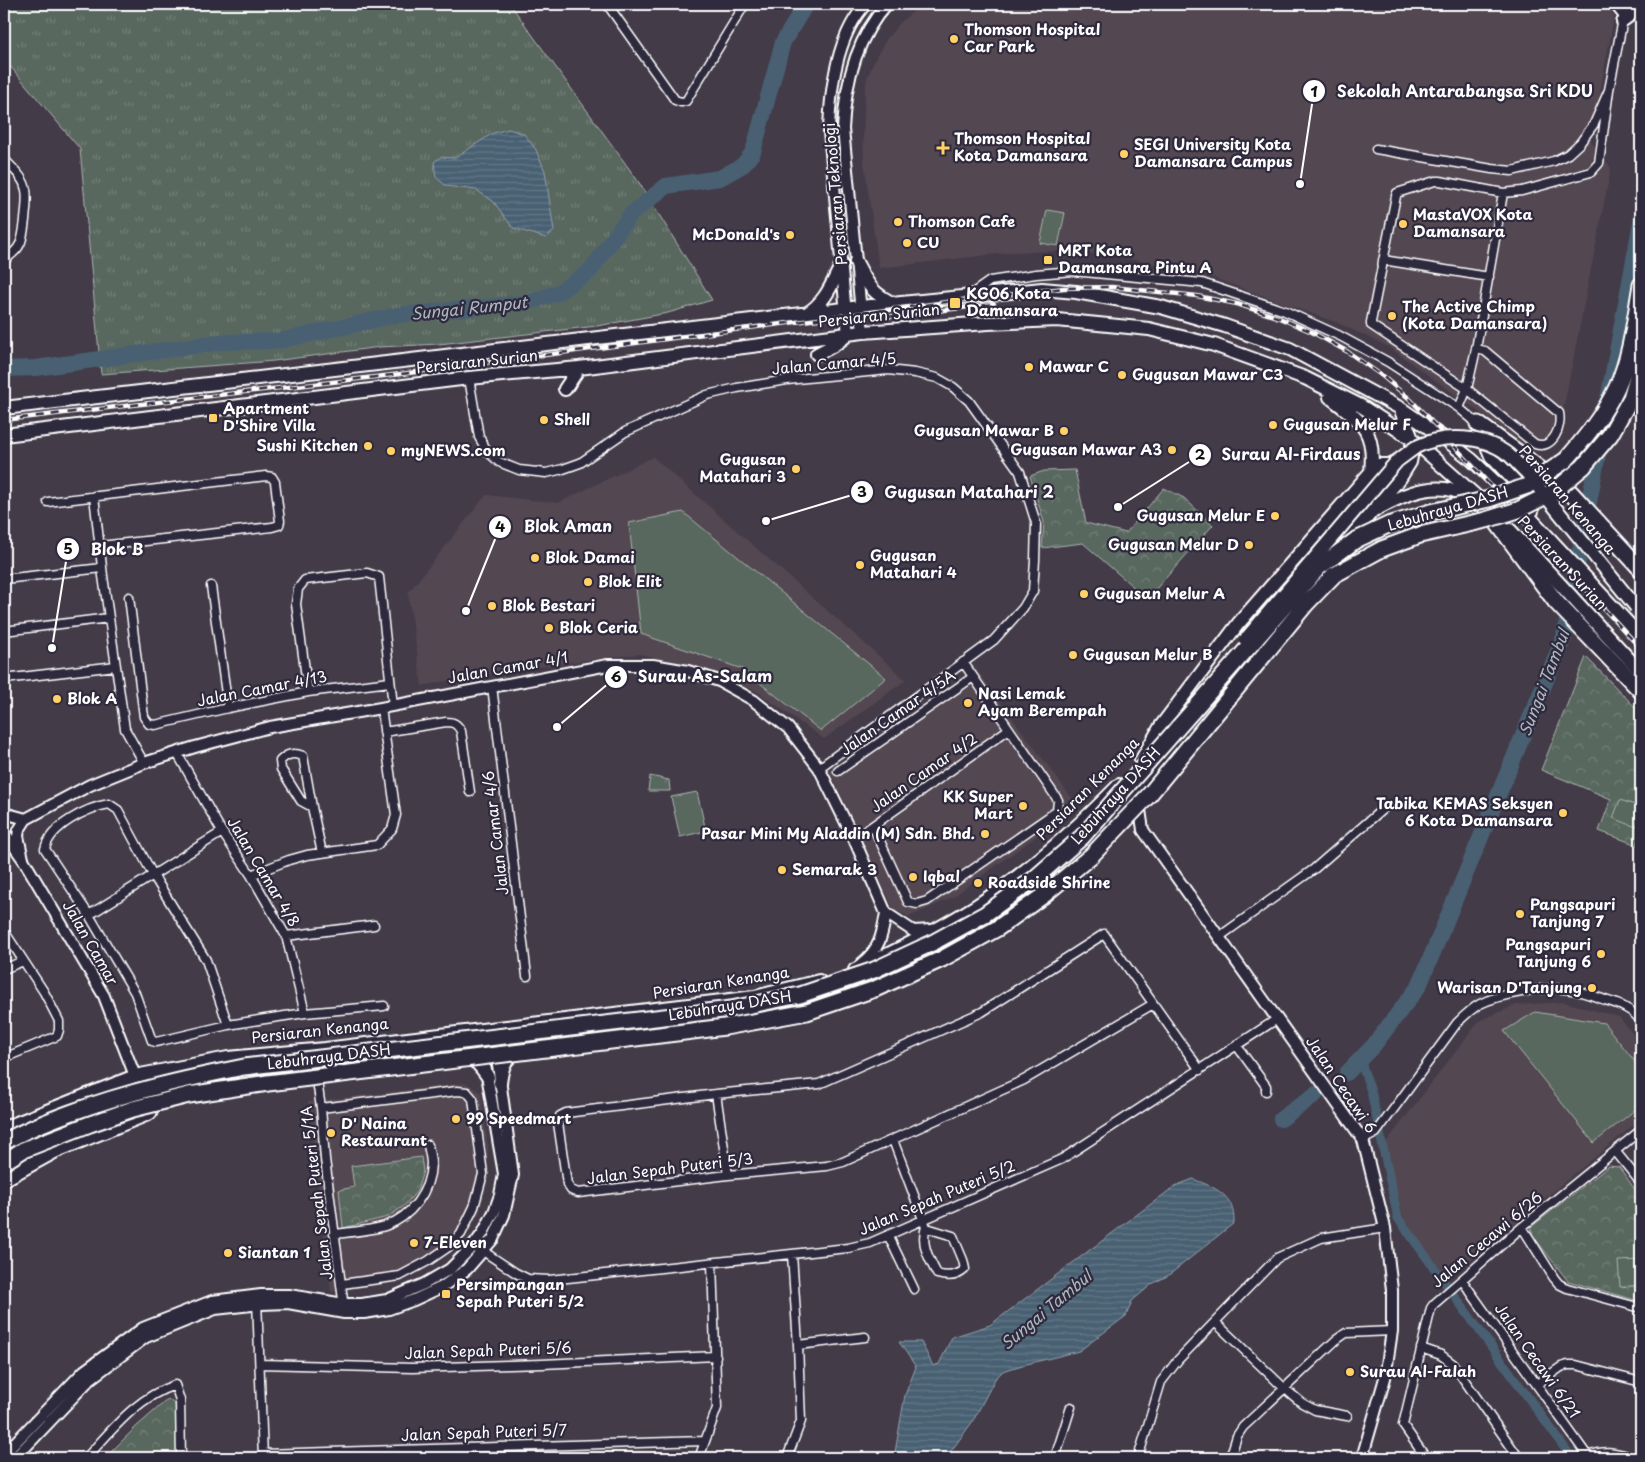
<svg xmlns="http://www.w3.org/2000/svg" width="1645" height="1462" viewBox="0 0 1645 1462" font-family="'Playpen Sans',sans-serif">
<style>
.built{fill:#534751}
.grass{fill:url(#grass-tufts);stroke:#acb4af}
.forest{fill:url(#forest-crowns);stroke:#acb4af}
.garden{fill:#59685f;stroke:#acb4af}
.water{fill:url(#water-rules);stroke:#92a0ab}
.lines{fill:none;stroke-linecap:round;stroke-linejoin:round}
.canal{stroke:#496173;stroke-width:9}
.river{stroke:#496173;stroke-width:16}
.minor-casing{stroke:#fff;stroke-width:11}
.tertiary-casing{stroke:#fff;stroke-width:14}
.primary-casing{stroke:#fff;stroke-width:16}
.motorway-casing{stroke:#fff;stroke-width:19}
.minor{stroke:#2f2a3d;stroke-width:8}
.tertiary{stroke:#2f2a3d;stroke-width:10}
.primary{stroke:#2f2a3d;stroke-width:12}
.motorway{stroke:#2f2a3d;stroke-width:15}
.rail-casing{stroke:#fff;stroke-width:4.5}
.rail{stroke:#2f2a3d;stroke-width:2.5;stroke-dasharray:8;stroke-linecap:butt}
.primary-bridge-casing{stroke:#fff;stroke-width:16;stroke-linecap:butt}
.motorway-bridge-casing{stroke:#fff;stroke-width:19;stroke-linecap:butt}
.primary-bridge{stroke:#2f2a3d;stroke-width:12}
.motorway-bridge{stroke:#2f2a3d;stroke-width:15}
.poi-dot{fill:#ffd166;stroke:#2f2a3d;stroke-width:2}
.labels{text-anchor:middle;stroke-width:4.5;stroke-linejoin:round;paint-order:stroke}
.poi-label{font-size:15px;font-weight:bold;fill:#fff;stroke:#2f2a3d;text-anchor:start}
.street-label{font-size:15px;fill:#fff;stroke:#2f2a3d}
.water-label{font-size:16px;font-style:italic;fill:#adb8c0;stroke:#2f2a3d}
.leader{fill:none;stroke:#fff;stroke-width:2}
.callout-dot{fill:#fff;stroke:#2f2a3d;stroke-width:2}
.mark-label{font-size:15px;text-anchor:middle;font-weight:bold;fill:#111}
.callout-label{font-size:16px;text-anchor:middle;font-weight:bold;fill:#fff;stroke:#2f2a3d;stroke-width:4.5;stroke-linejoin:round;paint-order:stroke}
</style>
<defs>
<pattern id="grass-tufts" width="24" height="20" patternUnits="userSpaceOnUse" patternTransform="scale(1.25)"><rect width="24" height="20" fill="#59685f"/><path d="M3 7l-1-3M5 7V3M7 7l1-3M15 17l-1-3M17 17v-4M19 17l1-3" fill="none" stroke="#727f77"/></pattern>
<pattern id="forest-crowns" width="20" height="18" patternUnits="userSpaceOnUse" patternTransform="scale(1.25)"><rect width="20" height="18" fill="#59685f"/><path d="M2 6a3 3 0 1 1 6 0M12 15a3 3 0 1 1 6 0" fill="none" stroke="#727f77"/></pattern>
<pattern id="water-rules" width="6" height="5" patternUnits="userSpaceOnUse" patternTransform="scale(1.25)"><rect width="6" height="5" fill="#496173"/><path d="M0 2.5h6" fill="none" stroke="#647988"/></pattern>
</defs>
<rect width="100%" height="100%" fill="#443b49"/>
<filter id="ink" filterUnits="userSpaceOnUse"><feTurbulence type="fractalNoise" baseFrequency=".02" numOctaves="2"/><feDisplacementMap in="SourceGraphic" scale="10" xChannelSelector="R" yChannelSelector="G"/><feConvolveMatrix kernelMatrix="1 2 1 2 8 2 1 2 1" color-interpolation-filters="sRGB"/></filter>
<g filter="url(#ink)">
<path class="built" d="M922 4H1598L1609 9 1614 17 1591 141 1611 168 1557 441 1532 450 1389 347 1338 323 1200 273 1120 257 1069 251 1013 252 879 268 864 162 863 134 865 90 867 78 877 55 888 37 900 23Z
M653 457 906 680 824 739 756 691 704 669 640 654 594 659 450 680 422 686 408 593 486 495 558 503Z
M976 669 1074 801 1049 827 953 897 909 917 894 910 830 771Z
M1564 1002 1619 1017 1641 1044V1119L1446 1280 1403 1217 1385 1144 1479 1021 1516 1005Z
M466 1083 481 1093 488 1147V1178L479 1214 459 1240 433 1262 392 1283 331 1292 308 1102Z"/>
<path class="grass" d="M4 4H510L638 181 712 300 668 313 597 326 439 344 380 347 274 361 101 374 80 149 4 59Z"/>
<path class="forest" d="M1075 470 1086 523 1126 533 1164 488 1184 498 1213 525 1147 599 1083 543 1042 548 1044 522 1030 476 1044 471Z
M1586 657 1641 713V835L1637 845 1599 831 1611 799 1541 770Z
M650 776 669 780 670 791H648Z
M421 1157 423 1171 417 1191 404 1206 388 1217 343 1228 339 1190 354 1187 351 1166Z
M1609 1166 1619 1167 1641 1198V1299L1635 1300 1568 1281 1533 1236 1531 1227Z
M168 1399 176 1405 177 1458H105L136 1427Z"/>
<path class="garden" d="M1047 210 1065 213 1058 246 1040 243Z
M683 512 886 678 821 731 742 669 641 634 629 523Z
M697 792 706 831 680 837 671 797Z
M1620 800 1641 807V815L1636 827 1613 818Z
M1535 1012 1604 1023 1641 1069V1105L1594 1143 1504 1031Z
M1641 1260V1285L1620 1287 1618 1261Z"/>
<path class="water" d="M509 129 524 134 536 150 545 171 554 231 546 238 513 228 493 201 476 190 446 186 436 177 434 162 441 157 455 158 493 133Z
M1193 1179C1216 1188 1235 1195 1234 1223L1169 1275 1152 1284 1132 1301 1126 1316 1079 1351 1019 1366 1003 1371 995 1379 973 1421 946 1458H894L905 1395 916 1367 899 1342H921L933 1366 939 1364 952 1337 990 1325 1175 1186Z"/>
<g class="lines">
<path class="canal" d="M1360 1060 1371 1091 1398 1218 1572 1458"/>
<path class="river" d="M4 369 36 368 221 342 279 341 397 315 526 303 557 293 590 271 630 215 666 186 720 178 743 165 753 152 783 42 806 4
M1347 1073 1374 1045 1419 986 1564 637 1641 222
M1281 1119 1316 1094"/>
<g class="minor-casing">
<path id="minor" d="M607 4 675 100 681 102 686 101 745 4
M1376 149 1492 169 1512 171 1554 161 1568 154 1580 143 1594 124 1609 90 1626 4
M4 159C12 168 24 177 26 190 28 198 24 237 20 244 17 251 10 256 4 260
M1383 260 1489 277
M970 295 990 281 1036 274 1073 271 1202 283 1285 311 1340 336 1388 362 1459 408 1478 424
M1476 349 1485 351 1559 413C1562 427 1553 450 1535 444L1467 389 1371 325V322L1396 196 1397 193 1435 181H1440L1503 193 1522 191 1591 172 1599 163 1609 90
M469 378 479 437 487 451 499 462 519 470 546 473 563 469 580 463 625 432 707 395 737 388 787 380 888 370 915 373 937 378 953 387 969 401 1020 472 1036 523 1035 560 1033 591 1023 608 994 640 819 768
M1459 408 1467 389 1476 349 1503 193
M94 496 103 576 125 729 144 763
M48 502 266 476 272 477 275 482 280 521 279 525 272 527 100 546
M4 579 102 568
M211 586 228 708
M129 597 144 717 149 724 155 725 228 708 308 692 390 682
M4 631 109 618
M4 679 116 666
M492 686 527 976
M308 692 296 604 298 589 305 580 367 573 379 577 393 706
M384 732 446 722C454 722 457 724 461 731L470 792
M177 753 222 832 251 875 286 936 305 1013
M838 771 973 677
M312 807 301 801 281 769 280 761C287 754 293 752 303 756L312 807 322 853
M873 826 908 902 917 904 927 901 1057 811 1058 800 963 662
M854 839 1009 729
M251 875 289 860 307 855 377 845 392 829 396 815 381 708
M89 915 222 832
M4 931 44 992 59 1021V1030L57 1036 4 1058
M286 936 374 925
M1219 937 1314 869 1385 807
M4 969 23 961
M1153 1004 1024 1080 843 1162 827 1166 728 1175 578 1193 571 1190 567 1184 558 1123 560 1116 566 1113 716 1094 819 1084 982 1012 1104 934 1200 1070
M228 1025 206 960 153 875 118 810 109 804C86 808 50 826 45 849L89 915 135 993 152 1041 156 1042 228 1025 265 1019 305 1013 384 1006
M1237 1046 1266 1086V1091
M316 1074 321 1108 325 1159 344 1308
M716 1094 728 1175
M321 1108 457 1091 467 1092 473 1099 483 1174 474 1207 461 1234 447 1248 428 1261 400 1276 342 1284
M893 1140 926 1227C920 1243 929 1259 937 1274 947 1277 957 1277 965 1269L963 1260 953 1236 930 1229 926 1227
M1363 1140 1376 1133 1457 1023C1464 1016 1471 1009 1480 1004 1499 994 1543 987 1564 989 1578 990 1592 995 1605 1000 1619 1004 1632 1009 1641 1021
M1616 1152 1641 1183
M1522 1227 1554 1278 1559 1284 1567 1288 1641 1308
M334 1234C350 1232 369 1231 385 1226 411 1217 430 1192 431 1164 431 1158 429 1151 428 1145
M888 1235 914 1289
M480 1249 516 1273 528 1279 549 1280 848 1248 870 1243 1062 1159 1277 1019
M1462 1280 1589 1458
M257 1300 263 1458
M1216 1323 1284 1388 1302 1403 1315 1410 1347 1416
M798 1345 865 1337
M1421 1348 1441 1355 1453 1364 1519 1458
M260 1364 412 1368 542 1364 716 1356
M1537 1384 1561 1367 1568 1365H1576L1641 1382
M263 1454 705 1441
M1588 1456C1607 1449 1616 1453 1635 1458
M86 1458C112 1430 137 1397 175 1385L180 1400 181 1458
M699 1458 717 1408 712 1263
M787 1458 801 1421 798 1345 792 1254
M1055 1458 1071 1407
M1138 1458 1161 1382 1178 1360 1277 1258 1321 1238 1385 1228
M1230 1458 1237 1436 1243 1427 1336 1340 1346 1333 1392 1331
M1426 1458 1403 1425 1431 1308 1434 1304 1522 1227 1641 1130"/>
</g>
<g class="tertiary-casing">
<path id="tertiary" d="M1615 4 1624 15
M1622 22 1641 8
M863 332 843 129C845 84 856 38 887 4
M848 335 829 132C830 90 836 36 866 4
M1139 803 1143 830 1363 1140 1385 1228 1392 1290V1331L1385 1378 1362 1458
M4 813 26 819
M4 832 23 859 104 996 135 1076
M23 859 18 836 19 830 26 819 90 785 144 763 195 747 270 727 381 708 608 665H653L688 671 719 681 753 700 788 728 819 768 854 839 886 913 913 931 932 930
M861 964C880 949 882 936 886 913
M4 1454 84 1371 143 1328 212 1301 261 1295H289L344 1304H362L387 1300 424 1284 450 1269 474 1245 483 1233 494 1212 500 1195 504 1174 486 1069
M15 1458 90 1379 146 1337 215 1309 261 1304 288 1303 344 1313H364L389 1309 414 1300 442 1287 467 1269 493 1239 504 1215 513 1175 496 1050"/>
</g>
<g class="primary-casing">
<path id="primary" d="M856 262C868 285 871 293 896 305
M806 314C825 303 832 284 841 266
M817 354 834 345 846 336
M565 389 579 368
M1330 397C1360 421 1376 429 1371 471
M4 408 861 307 1042 289 1076 292 1161 307 1225 326 1290 349 1400 408 1441 436 1472 460 1509 495 1641 637
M4 435 469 378 579 368 863 332 988 323 1057 320 1149 329 1214 345 1305 378 1361 406 1412 439 1486 505
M1483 436 1491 456 1527 494 1532 511
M1377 509C1399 497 1425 484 1452 490 1459 492 1466 496 1474 498
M1510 530 1641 672
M1344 545 1400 478 1410 462 1412 451V439L1400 408
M1141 761 1161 726 1238 624 1377 465H1387L1397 469 1398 473
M855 970C896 951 937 931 976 906 1028 872 1075 830 1119 785
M656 1028 738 1017 776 1010 848 989 913 963 997 916 1055 873 1094 837 1163 761 1267 637
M466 1058C478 1061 480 1066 488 1077
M361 1064 547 1041
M500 1083C502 1068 504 1058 519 1051
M4 1128 135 1076 228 1058 325 1049 755 997 819 981"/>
</g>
<g class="motorway-casing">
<path id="motorway" d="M1478 424 1524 457 1571 493 1641 569
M1566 460C1585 438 1604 415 1617 387 1631 356 1635 319 1641 285
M1583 467 1610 435 1631 398 1641 363
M1481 501 1556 602 1641 691
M4 1178 55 1150 149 1112"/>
</g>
<use href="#minor" class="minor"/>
<use href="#tertiary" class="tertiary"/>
<use href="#primary" class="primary"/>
<use href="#motorway" class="motorway"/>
<g class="rail-casing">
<path id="rail" d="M887 317 994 304
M4 420 401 374 962 300 1064 288 1112 287 1197 296 1237 304 1277 317 1312 332 1348 352 1381 375 1411 400 1434 424 1641 649"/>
</g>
<use href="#rail" class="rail"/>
<g class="primary-bridge-casing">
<path id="primary-bridge" d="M1245 640 1397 461C1403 457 1410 451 1416 447 1444 433 1484 435 1509 455 1515 460 1520 467 1526 472L1636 607"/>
</g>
<g class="motorway-bridge-casing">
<path id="motorway-bridge" d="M4 1142C25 1130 48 1121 70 1113 127 1092 184 1079 244 1067L731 1009 800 995 874 970 932 943 985 914 1034 879 1082 837 1318 568 1356 540 1388 525 1431 512 1489 499 1527 486 1566 460
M4 1162 23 1150 90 1124 133 1109 189 1095 268 1083 725 1027 807 1012 875 989 942 959 998 928 1044 895 1092 855 1149 795 1306 604 1334 575 1382 549 1420 535 1486 520 1518 510 1552 493 1583 467"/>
</g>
<use href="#primary-bridge" class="primary-bridge"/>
<use href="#motorway-bridge" class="motorway-bridge"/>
</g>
</g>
<g class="poi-dot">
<circle cx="954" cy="39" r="5"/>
<path d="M940.5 140.5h5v5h5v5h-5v5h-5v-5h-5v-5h5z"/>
<circle cx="1124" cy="154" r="5"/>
<circle cx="898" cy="222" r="5"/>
<circle cx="1403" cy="224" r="5"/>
<circle cx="790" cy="235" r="5"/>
<circle cx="907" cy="243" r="5"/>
<rect x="1043" y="255" width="10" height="10" rx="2.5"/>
<rect x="949" y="297" width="12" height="12" rx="2.5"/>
<circle cx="1392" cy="316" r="5"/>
<circle cx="1029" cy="367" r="5"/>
<circle cx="1122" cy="375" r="5"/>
<rect x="208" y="413" width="10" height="10" rx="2.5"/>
<circle cx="544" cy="420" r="5"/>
<circle cx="1273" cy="425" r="5"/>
<circle cx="1064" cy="431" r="5"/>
<circle cx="368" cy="446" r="5"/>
<circle cx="1172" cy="450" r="5"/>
<circle cx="391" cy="451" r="5"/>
<circle cx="796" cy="469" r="5"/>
<circle cx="1275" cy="516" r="5"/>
<circle cx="1249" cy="545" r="5"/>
<circle cx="535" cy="558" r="5"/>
<circle cx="860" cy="565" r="5"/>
<circle cx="588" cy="582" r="5"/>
<circle cx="1084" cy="594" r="5"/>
<circle cx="492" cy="606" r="5"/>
<circle cx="549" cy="628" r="5"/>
<circle cx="1073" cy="655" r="5"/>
<circle cx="57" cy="699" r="5"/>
<circle cx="968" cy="703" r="5"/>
<circle cx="1023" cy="806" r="5"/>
<circle cx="1563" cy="813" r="5"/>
<circle cx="985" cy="834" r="5"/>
<circle cx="782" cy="870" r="5"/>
<circle cx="913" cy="877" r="5"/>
<circle cx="978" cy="883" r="5"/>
<circle cx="1520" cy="914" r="5"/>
<circle cx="1601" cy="954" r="5"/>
<circle cx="1592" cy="988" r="5"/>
<circle cx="456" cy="1119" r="5"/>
<circle cx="331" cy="1133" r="5"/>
<circle cx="414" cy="1243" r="5"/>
<circle cx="228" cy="1253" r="5"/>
<rect x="441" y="1289" width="10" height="10" rx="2.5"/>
<circle cx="1350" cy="1372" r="5"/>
</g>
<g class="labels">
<g class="poi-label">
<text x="964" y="35">Thomson Hospital<tspan x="964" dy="17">Car Park</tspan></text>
<text x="954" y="144">Thomson Hospital<tspan x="954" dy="17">Kota Damansara</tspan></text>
<text x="1134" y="150">SEGI University Kota<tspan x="1134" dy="17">Damansara Campus</tspan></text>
<text x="1413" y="220">MastaVOX Kota<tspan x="1413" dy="17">Damansara</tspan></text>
<text x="908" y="227">Thomson Cafe</text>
<text x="780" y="240" text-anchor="end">McDonald's</text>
<text x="917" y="248">CU</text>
<text x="1058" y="256">MRT Kota<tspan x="1058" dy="17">Damansara Pintu A</tspan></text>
<text x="966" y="299">KG06 Kota<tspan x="966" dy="17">Damansara</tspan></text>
<text x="1402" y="312">The Active Chimp<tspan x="1402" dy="17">(Kota Damansara)</tspan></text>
<text x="1039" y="372">Mawar C</text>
<text x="1132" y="380">Gugusan Mawar C3</text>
<text x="223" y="414">Apartment<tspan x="223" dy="17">D'Shire Villa</tspan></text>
<text x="554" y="425">Shell</text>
<text x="1283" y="430">Gugusan Melur F</text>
<text x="1054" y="436" text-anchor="end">Gugusan Mawar B</text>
<text x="358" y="451" text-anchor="end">Sushi Kitchen</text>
<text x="1162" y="455" text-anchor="end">Gugusan Mawar A3</text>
<text x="401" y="456">myNEWS.com</text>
<text x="786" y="465" text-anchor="end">Gugusan<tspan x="786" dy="17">Matahari 3</tspan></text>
<text x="1265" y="521" text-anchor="end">Gugusan Melur E</text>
<text x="1239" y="550" text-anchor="end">Gugusan Melur D</text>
<text x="870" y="561">Gugusan<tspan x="870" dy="17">Matahari 4</tspan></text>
<text x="545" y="563">Blok Damai</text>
<text x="598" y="587">Blok Elit</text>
<text x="1094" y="599">Gugusan Melur A</text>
<text x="502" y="611">Blok Bestari</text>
<text x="559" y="633">Blok Ceria</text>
<text x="1083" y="660">Gugusan Melur B</text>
<text x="978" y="699">Nasi Lemak<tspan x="978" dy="17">Ayam Berempah</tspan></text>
<text x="67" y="704">Blok A</text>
<text x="1013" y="802" text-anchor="end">KK Super<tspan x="1013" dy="17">Mart</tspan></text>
<text x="1553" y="809" text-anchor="end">Tabika KEMAS Seksyen<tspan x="1553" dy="17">6 Kota Damansara</tspan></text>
<text x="975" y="839" text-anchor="end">Pasar Mini My Aladdin (M) Sdn. Bhd.</text>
<text x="792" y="875">Semarak 3</text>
<text x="923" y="882">Iqbal</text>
<text x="988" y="888">Roadside Shrine</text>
<text x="1530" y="910">Pangsapuri<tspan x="1530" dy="17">Tanjung 7</tspan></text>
<text x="1591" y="950" text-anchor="end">Pangsapuri<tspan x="1591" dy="17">Tanjung 6</tspan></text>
<text x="1582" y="993" text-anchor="end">Warisan D'Tanjung</text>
<text x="466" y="1124">99 Speedmart</text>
<text x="341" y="1129">D' Naina<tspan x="341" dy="17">Restaurant</tspan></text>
<text x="424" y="1248">7-Eleven</text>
<text x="238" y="1258">Siantan 1</text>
<text x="456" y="1290">Persimpangan<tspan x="456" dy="17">Sepah Puteri 5/2</tspan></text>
<text x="1360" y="1377">Surau Al-Falah</text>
</g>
<g class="street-label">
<text transform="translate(836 194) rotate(-95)" y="5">Persiaran Teknologi</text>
<text transform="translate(879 316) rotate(-6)" y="5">Persiaran Surian</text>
<text transform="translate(477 362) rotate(-6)" y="5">Persiaran Surian</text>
<text transform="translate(834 364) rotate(-5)" y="5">Jalan Camar 4/5</text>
<text transform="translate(1567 500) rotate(49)" y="5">Persiaran Kenanga</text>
<text transform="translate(1448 509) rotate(-16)" y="5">Lebuhraya DASH</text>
<text transform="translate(1562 563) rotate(47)" y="5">Persiaran Surian</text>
<text transform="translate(508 668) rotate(-10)" y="5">Jalan Camar 4/1</text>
<text transform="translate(262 689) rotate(-11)" y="5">Jalan Camar 4/13</text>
<text transform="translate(898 713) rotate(-35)" y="5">Jalan Camar 4/5A</text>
<text transform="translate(924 773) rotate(-35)" y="5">Jalan Camar 4/2</text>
<text transform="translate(1088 789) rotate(-45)" y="5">Persiaran Kenanga</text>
<text transform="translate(1116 796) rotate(-48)" y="5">Lebuhraya DASH</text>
<text transform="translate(496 833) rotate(-97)" y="5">Jalan Camar 4/6</text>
<text transform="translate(263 872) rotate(59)" y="5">Jalan Camar 4/8</text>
<text transform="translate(90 943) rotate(60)" y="5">Jalan Camar</text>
<text transform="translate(721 983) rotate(-9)" y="5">Persiaran Kenanga</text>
<text transform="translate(730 1006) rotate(-9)" y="5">Lebuhraya DASH</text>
<text transform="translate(320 1031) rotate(-6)" y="5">Persiaran Kenanga</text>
<text transform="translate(329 1057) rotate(-7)" y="5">Lebuhraya DASH</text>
<text transform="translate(1341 1085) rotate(56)" y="5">Jalan Cecawi 6</text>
<text transform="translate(670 1169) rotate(-7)" y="5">Jalan Sepah Puteri 5/3</text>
<text transform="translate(317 1193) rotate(-97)" y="5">Jalan Sepah Puteri 5/1A</text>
<text transform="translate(937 1198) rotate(-23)" y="5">Jalan Sepah Puteri 5/2</text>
<text transform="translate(1487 1240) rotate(-40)" y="5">Jalan Cecawi 6/26</text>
<text transform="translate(488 1351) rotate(-2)" y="5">Jalan Sepah Puteri 5/6</text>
<text transform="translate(1537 1361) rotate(55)" y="5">Jalan Cecawi 6/21</text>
<text transform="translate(484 1433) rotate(-2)" y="5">Jalan Sepah Puteri 5/7</text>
</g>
<g class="water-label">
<text transform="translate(469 308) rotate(-6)" y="6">Sungai Rumput</text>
<text transform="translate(1544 683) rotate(-69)" y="6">Sungai Tambul</text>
<text transform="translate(1046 1310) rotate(-40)" y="6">Sungai Tambul</text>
</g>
</g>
<path class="leader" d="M1300 184L1314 91M1118 507L1200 455M766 521L862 492M466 611L500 527M52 648L68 549M557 727L616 677"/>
<g class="callout-dot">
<circle cx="1300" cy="184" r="5"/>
<circle cx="1118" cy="507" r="5"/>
<circle cx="766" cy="521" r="5"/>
<circle cx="466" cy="611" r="5"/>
<circle cx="52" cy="648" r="5"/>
<circle cx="557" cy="727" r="5"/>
<circle cx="1314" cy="91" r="12"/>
<circle cx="1200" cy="455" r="12"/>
<circle cx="862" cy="492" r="12"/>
<circle cx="500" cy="527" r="12"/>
<circle cx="68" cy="549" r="12"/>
<circle cx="616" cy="677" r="12"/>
</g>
<g class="mark-label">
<text x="1314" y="97">1</text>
<text x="1200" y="460">2</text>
<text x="862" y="497">3</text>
<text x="500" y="532">4</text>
<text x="68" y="554">5</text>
<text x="616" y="682">6</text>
</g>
<g class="callout-label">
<text x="1465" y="97">Sekolah Antarabangsa Sri KDU</text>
<text x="1291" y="460">Surau Al-Firdaus</text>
<text x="969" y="498">Gugusan Matahari 2</text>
<text x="568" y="532">Blok Aman</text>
<text x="117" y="555">Blok B</text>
<text x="705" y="682">Surau As-Salam</text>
</g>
<rect width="1645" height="1462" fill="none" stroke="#2f2a3d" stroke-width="20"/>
<rect x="10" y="10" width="1625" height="1442" fill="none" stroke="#fff" stroke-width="2" filter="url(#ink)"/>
</svg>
